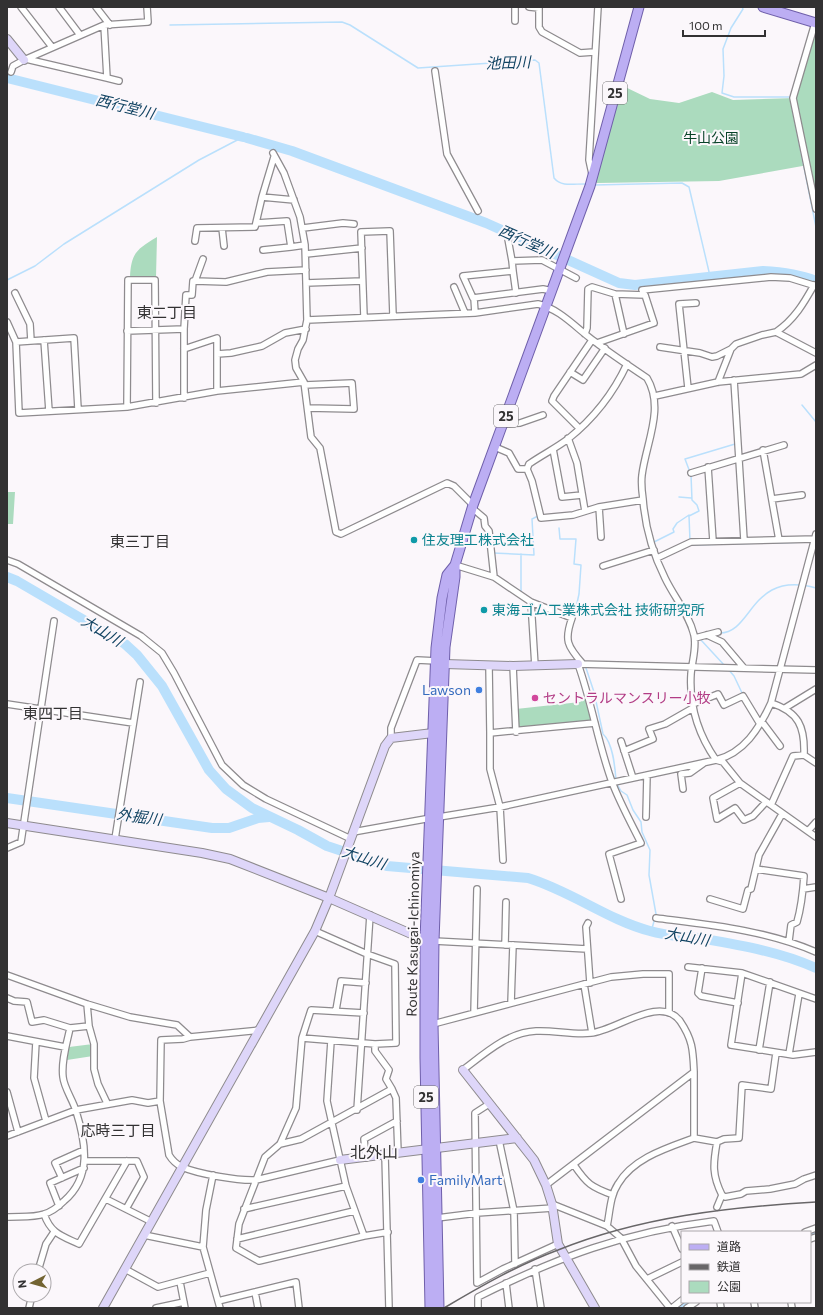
<svg xmlns="http://www.w3.org/2000/svg" width="823" height="1315" viewBox="0 0 823 1315" font-family="Commissioner,'Noto Sans JP',sans-serif">
<style>
.green{fill:#abdbbe}
.lines{fill:none;stroke-linecap:round;stroke-linejoin:round}
.stream{stroke:#bae0fc;stroke-width:1.5}
.river{stroke:#bae0fc;stroke-width:10}
.street-casing{stroke:#8e8b8e;stroke-width:8}
.secondary-casing{stroke:#8e8b8e;stroke-width:10}
.primary-casing{stroke:#6f5faa;stroke-width:11}
.street{stroke:#fff;stroke-width:5.5}
.secondary{stroke:#ded6f9;stroke-width:8}
.primary{stroke:#bcaef3;stroke-width:9}
.rail{stroke:#686668;stroke-width:1.5}
.culture-dot{fill:#0f9aa8;stroke:#fbf7fb;stroke-width:1.5}
.shop-dot{fill:#3f7fe0;stroke:#fbf7fb;stroke-width:1.5}
.hotel-dot{fill:#d1479c;stroke:#fbf7fb;stroke-width:1.5}
.labels{text-anchor:middle;stroke-width:4;stroke-linejoin:round;paint-order:stroke}
.shield{fill:#fbf7fb;stroke:#6e6c6e;stroke-width:1}
.shield-label{font-size:13px;font-weight:bold;fill:#323132}
.park-label{font-size:14px;fill:#084329;stroke:#fbf7fb}
.culture-label{font-size:14px;fill:#0d838f;stroke:#fbf7fb;text-anchor:start}
.shop-label{font-size:14px;fill:#366cbe;stroke:#fbf7fb;text-anchor:end}
.hotel-label{font-size:14px;fill:#b23c85;stroke:#fbf7fb;text-anchor:start}
.street-label{font-size:14px;fill:#323132;stroke:#fbf7fb}
.water-label{font-size:15px;font-style:italic;fill:#124463;stroke:#fbf7fb}
.neighbourhood-label{font-size:15px;fill:#323132;stroke:#fbf7fb}
.quarter-label{font-size:16px;fill:#323132;stroke:#fbf7fb}
</style>
<rect width="100%" height="100%" fill="#fbf7fb"/>
<path class="green" d="M816 31V200L808 165 719 181 597 183 595 182 621 85 650 99 679 103 712 92 733 100 795 98Z
M157 237 156 277H130C131 253 137 249 157 237Z
M7 492H15L13 524H7Z
M587 698 592 721 518 729 516 709 580 702Z
M93 1044V1056L67 1060 69 1047Z"/>
<g class="lines">
<path class="stream" d="M742 7 743 9 731 28 723 49 724 76 722 93 734 97H790L816 227
M170 25 342 22 350 25 418 68 535 60 539 63 554 178C562 188 576 183 588 184
M594 185 682 183 689 187 710 276
M7 280 35 266 64 244 199 160 243 137 247 138
M802 405 816 422
M679 497 691 498
M559 528 560 539H576L574 564 581 565 579 594 574 617
M690 541 689 516 699 511 697 505 692 500 691 475 685 459 735 444
M654 542 674 532 673 529 677 523 689 515
M690 545 808 542
M493 553 534 555 532 519 538 516
M521 554V591
M720 633C753 633 750 570 816 588
M701 640 725 666
M586 668 594 692 603 734C613 743 615 767 616 780
M728 669 734 676 743 695
M617 784 621 791 627 795 633 810 641 822 642 832 650 850 649 875 656 914 651 932"/>
<path class="river" d="M7 78 243 137
M247 138 292 151 486 223 619 283 635 285 763 271C782 272 799 274 816 281
M7 577 17 581 125 644 137 655 162 686 209 770 226 789 252 808 298 830 327 846 387 866 528 878C571 891 608 920 650 931 666 936 682 936 698 938 739 945 778 951 816 968
M7 798 212 828H229L258 818 269 817
M810 1233 816 1231
M679 1308 687 1302"/>
<g class="street-casing">
<path id="street" d="M21 7 52 47
M59 7 80 35
M96 7 110 25
M529 7 539 8V27L542 32 580 53 594 52
M515 21V7
M815 23 793 98 816 209
M26 59 107 78 104 25
M435 71 447 154 478 211
M11 72 13 66 24 60 104 25 148 22 147 7
M107 78 119 81
M273 153 284 173 300 217 305 245 307 320 303 340 298 349 295 360 296 368 304 382
M592 174 589 160 598 7
M262 197 294 200
M257 223 287 221 291 247 305 245
M222 228 224 246
M303 228 343 223 354 224
M508 239 512 261
M195 241 197 228 255 227 262 197 274 157
M263 250 291 247
M306 254 362 248
M513 271 516 293
M195 281 226 282 267 272 306 270
M306 283 362 281
M454 287 465 313
M642 290 771 277 790 278 816 286
M552 291 543 289 473 298 463 276 513 271 512 261 542 260 576 278
M15 293 30 324 31 341
M615 294 624 334
M474 298 475 313
M364 317 361 232 390 231 393 315
M307 320 475 313 538 304C560 309 576 328 594 341 611 354 629 366 647 378 665 408 646 443 642 475 641 483 642 492 643 499 645 526 653 554 665 578 674 597 689 614 694 635 697 647 692 661 691 674 689 706 698 734 716 760L723 762 740 783 816 837
M7 322 16 342
M127 331 184 329
M776 332C794 320 804 303 814 285
M585 334 587 328 588 289 592 287 615 294 645 295 654 323 597 343
M44 340 49 411
M660 347 700 353 712 357 717 356 731 349
M184 349 217 338V391
M217 354 231 353 262 346 285 333 306 329
M570 372 583 380 605 348
M734 380 744 540
M718 382 731 349 736 344 762 335 776 332 816 353
M305 385 352 383 354 409 308 408
M688 388 679 304 696 303
M655 396 718 382 801 374 816 365
M184 398V329L186 295H192L193 281H195L203 259
M127 407 128 280H155L156 403
M78 409 74 338 16 342 19 413 127 407 217 391 304 382 311 437 320 448 336 532 341 534 447 483 454 486 473 505
M503 424 520 423 543 415
M579 428 552 401 554 396 592 340
M568 438 577 463 585 511
M495 447 509 453 518 469H527L529 464C542 455 556 448 568 439 593 419 614 392 627 364
M553 449 562 497 582 495
M763 450 779 540
M708 467 713 541
M527 469 532 481 541 518 573 515 599 507 643 500
M691 473 784 445
M772 499 802 495
M599 507 601 537
M472 508 484 518 485 526 489 531 494 577
M657 558 691 542 816 539
M7 560 18 564 141 636 162 653 174 673 222 765 243 785 266 799 351 839
M455 565 494 577 531 602 535 666
M603 566 654 550
M531 602 572 618C564 640 567 646 583 664
M707 635 722 642 744 668
M695 638 718 632
M489 666 490 733
M513 666 516 732
M771 703C799 712 805 727 804 755
M7 704 133 723
M693 704 718 694 724 705 743 696 760 724
M785 708 816 689
M762 722 780 746
M391 738V728L417 660 437 661
M621 741 633 778
M624 751 653 739 649 729 665 724 693 708
M740 783 713 798 717 819 735 808 744 820 753 816 766 802
M683 789 681 774 690 773 704 763
M771 805 793 756 804 755 816 763
M439 817 500 807 716 760C744 753 759 729 771 703L816 534
M646 817 647 775
M808 831 816 822
M353 832 431 818
M115 839 140 682
M7 848 21 842 54 621
M503 860 500 807 490 769V733L595 723
M756 869 804 876C803 891 801 908 797 922L791 925 789 941
M803 889 816 887
M621 899 609 854 641 843C631 823 620 803 612 782 598 744 592 703 578 664L816 670
M710 899 743 909 748 890 751 889 759 855 782 814
M656 918C711 925 765 930 816 952
M588 923 586 927 590 983
M434 941 587 949
M505 945 506 902
M688 967 742 973 816 999
M702 968 698 993 701 996 738 1003
M742 973 731 1045 793 1055 816 1052
M7 975 87 1004 130 1017 177 1025 190 1037 260 1030
M584 984 592 1033
M7 998 14 1001 27 1002 32 1022 44 1020 70 1028 89 1026
M511 1003 513 945
M87 1004 89 1026 94 1044V1069L98 1084 107 1103
M336 1010 341 981 366 983
M364 1013 311 1010 302 1038 296 1108 280 1144 265 1157 239 1224 236 1248 259 1261 364 1236 388 1232
M474 1013 477 889
M433 1024 611 977 643 974H669V1012
M7 1036 65 1047
M302 1038 375 1044 396 1043 395 964 367 954 315 931
M331 1041 327 1101 346 1186 364 1236
M36 1042 34 1078 46 1121
M759 1050 770 982
M789 1054 799 994
M463 1070C484 1054 508 1032 536 1031 554 1030 573 1035 591 1033 616 1031 660 994 680 1021 693 1040 693 1051 694 1072L546 1185
M392 1089 396 1098 398 1153
M7 1092 18 1132
M160 1101 161 1040 183 1039 190 1037
M489 1104 475 1113 477 1283 503 1269 558 1244
M357 1110 370 915
M7 1136 76 1110 132 1100 148 1103 160 1101 169 1155C172 1160 176 1164 182 1167 198 1174 239 1181 256 1180L340 1160
M694 1138 717 1142 724 1139 739 1138 742 1085 771 1089 776 1053
M499 1140 514 1211 515 1264
M717 1142C713 1164 712 1175 722 1195L725 1197 741 1194 746 1191 770 1189 795 1184 804 1179 816 1175
M280 1144 301 1139 392 1089 386 1079 389 1070 375 1051V1044
M385 1155 389 1308
M366 1158 364 1139 397 1121
M84 1161H137L144 1177 126 1209
M574 1165C587 1184 591 1187 613 1195
M213 1175 206 1210 203 1247 220 1308
M62 1178 55 1163 84 1150
M106 1199 152 1222
M552 1204 607 1226 621 1238 636 1266 670 1308
M59 1206 50 1183 84 1168
M717 1207 722 1195
M244 1209 346 1186
M44 1214C51 1234 62 1236 79 1244L127 1161
M7 1217C18 1216 33 1218 44 1214 51 1212 59 1206 64 1201 92 1177 86 1143 76 1111 73 1100 64 1088 63 1077 61 1061 67 1043 70 1028
M437 1218 477 1213 553 1208
M607 1226C610 1212 610 1196 618 1184 633 1158 667 1148 694 1138V1072
M672 1226 682 1249
M805 1232 816 1228
M144 1235 203 1247
M237 1239 354 1211
M810 1239 816 1237
M125 1269 158 1287 210 1273
M535 1269 541 1308
M38 1271 46 1244 54 1232
M647 1279 682 1262
M180 1282 185 1308
M506 1283 509 1308
M218 1301 255 1292
M720 1302 721 1308
M754 1302 755 1308
M791 1302 792 1308
M29 1308 32 1295
M156 1308 184 1302
M258 1308 255 1292 296 1282 299 1308
M478 1308V1297C558 1257 625 1232 714 1221L718 1232
M672 1308 682 1300
M687 1308 696 1302"/>
</g>
<g class="secondary-casing">
<path id="secondary" d="M7 39 24 60
M445 664 513 666 578 664
M7 823 202 853 230 859 329 898 425 940H431
M463 1070 534 1160 546 1185 552 1204 558 1244 595 1308
M340 1160 517 1138
M103 1308 315 931 329 898 385 746 391 738 433 733"/>
</g>
<g class="primary-casing">
<path id="primary" d="M763 7 816 23
M430 1308 425 1058V940L436 648 442 598 447 575 455 565
M439 1308 433 1024 434 941 445 647 455 577V565L473 505 590 186 639 7"/>
</g>
<use href="#street" class="street"/>
<use href="#secondary" class="secondary"/>
<use href="#primary" class="primary"/>
<path class="rail" d="M444 1308C481 1286 518 1265 558 1250 640 1217 728 1207 816 1202"/>
</g>
<g class="culture-dot">
<circle cx="414" cy="540" r="4"/>
<circle cx="484" cy="610" r="4"/>
</g>
<g class="shop-dot">
<circle cx="479" cy="690" r="4"/>
<circle cx="421" cy="1180" r="4"/>
</g>
<circle class="hotel-dot" cx="535" cy="698" r="4"/>
<g class="labels">
<g class="shield">
<rect x="603" y="82" width="24" height="22" rx="3"/>
<rect x="494" y="405" width="24" height="22" rx="3"/>
<rect x="414" y="1086" width="24" height="22" rx="3"/>
</g>
<g class="shield-label">
<text x="615" y="98">25</text>
<text x="506" y="421">25</text>
<text x="426" y="1102">25</text>
</g>
<g class="park-label">
<text x="711" y="143">牛山公園</text>
</g>
<g class="culture-label">
<text x="422" y="545">住友理工株式会社</text>
<text x="492" y="615">東海ゴム工業株式会社 技術研究所</text>
</g>
<g class="shop-label">
<text x="471" y="695">Lawson</text>
<text x="429" y="1185" text-anchor="start">FamilyMart</text>
</g>
<g class="hotel-label">
<text x="543" y="703">セントラルマンスリー小牧</text>
</g>
<g class="street-label">
<text transform="translate(413 934) rotate(-89)" y="5">Route Kasugai-Ichinomiya</text>
</g>
<g class="water-label">
<text transform="translate(508 63) rotate(-2)" y="5">池田川</text>
<text transform="translate(125 107) rotate(14)" y="5">西行堂川</text>
<text transform="translate(527 242) rotate(24)" y="5">西行堂川</text>
<text transform="translate(102 631) rotate(31)" y="5">大山川</text>
<text transform="translate(139 817) rotate(8)" y="5">外掘川</text>
<text transform="translate(364 858) rotate(18)" y="5">大山川</text>
<text transform="translate(687 937) rotate(10)" y="5">大山川</text>
</g>
<g class="neighbourhood-label">
<text x="167" y="318">東二丁目</text>
<text x="140" y="547">東三丁目</text>
<text x="53" y="719">東四丁目</text>
<text x="118" y="1136">応時三丁目</text>
</g>
<g class="quarter-label">
<text x="374" y="1158">北外山</text>
</g>
</g>
<rect width="823" height="1315" fill="none" stroke="#323132" stroke-width="16"/>
<rect x="681" y="1231" width="130" height="72" fill="#fbf7fb" stroke="#aba8ab"/>
<rect x="689" y="1244" width="20" height="6" fill="#bcaef3" stroke="#aba8ab"/>
<text x="717" y="1251" font-size="12" fill="#323132">道路</text>
<rect x="689" y="1264" width="20" height="6" fill="#686668" stroke="#aba8ab"/>
<text x="717" y="1271" font-size="12" fill="#323132">鉄道</text>
<rect x="689" y="1281" width="20" height="12" fill="#abdbbe" stroke="#aba8ab"/>
<text x="717" y="1291" font-size="12" fill="#323132">公園</text>
<g transform="translate(32 1283) rotate(264)"><circle r="19" fill="#fbf7fb" stroke="#aba8ab"/>
<path d="M0-3L7 15L0 10L-7 15Z" fill="#736432"/>
<text y="-6" font-size="11" font-weight="bold" text-anchor="middle" fill="#323132">N</text>
</g>
<path d="M683 30v6h82v-6" fill="none" stroke="#323132" stroke-width="2"/>
<text x="689" y="30" font-size="12" fill="#323132" stroke="#fbf7fb" stroke-width="3" paint-order="stroke">100 m</text>
</svg>
